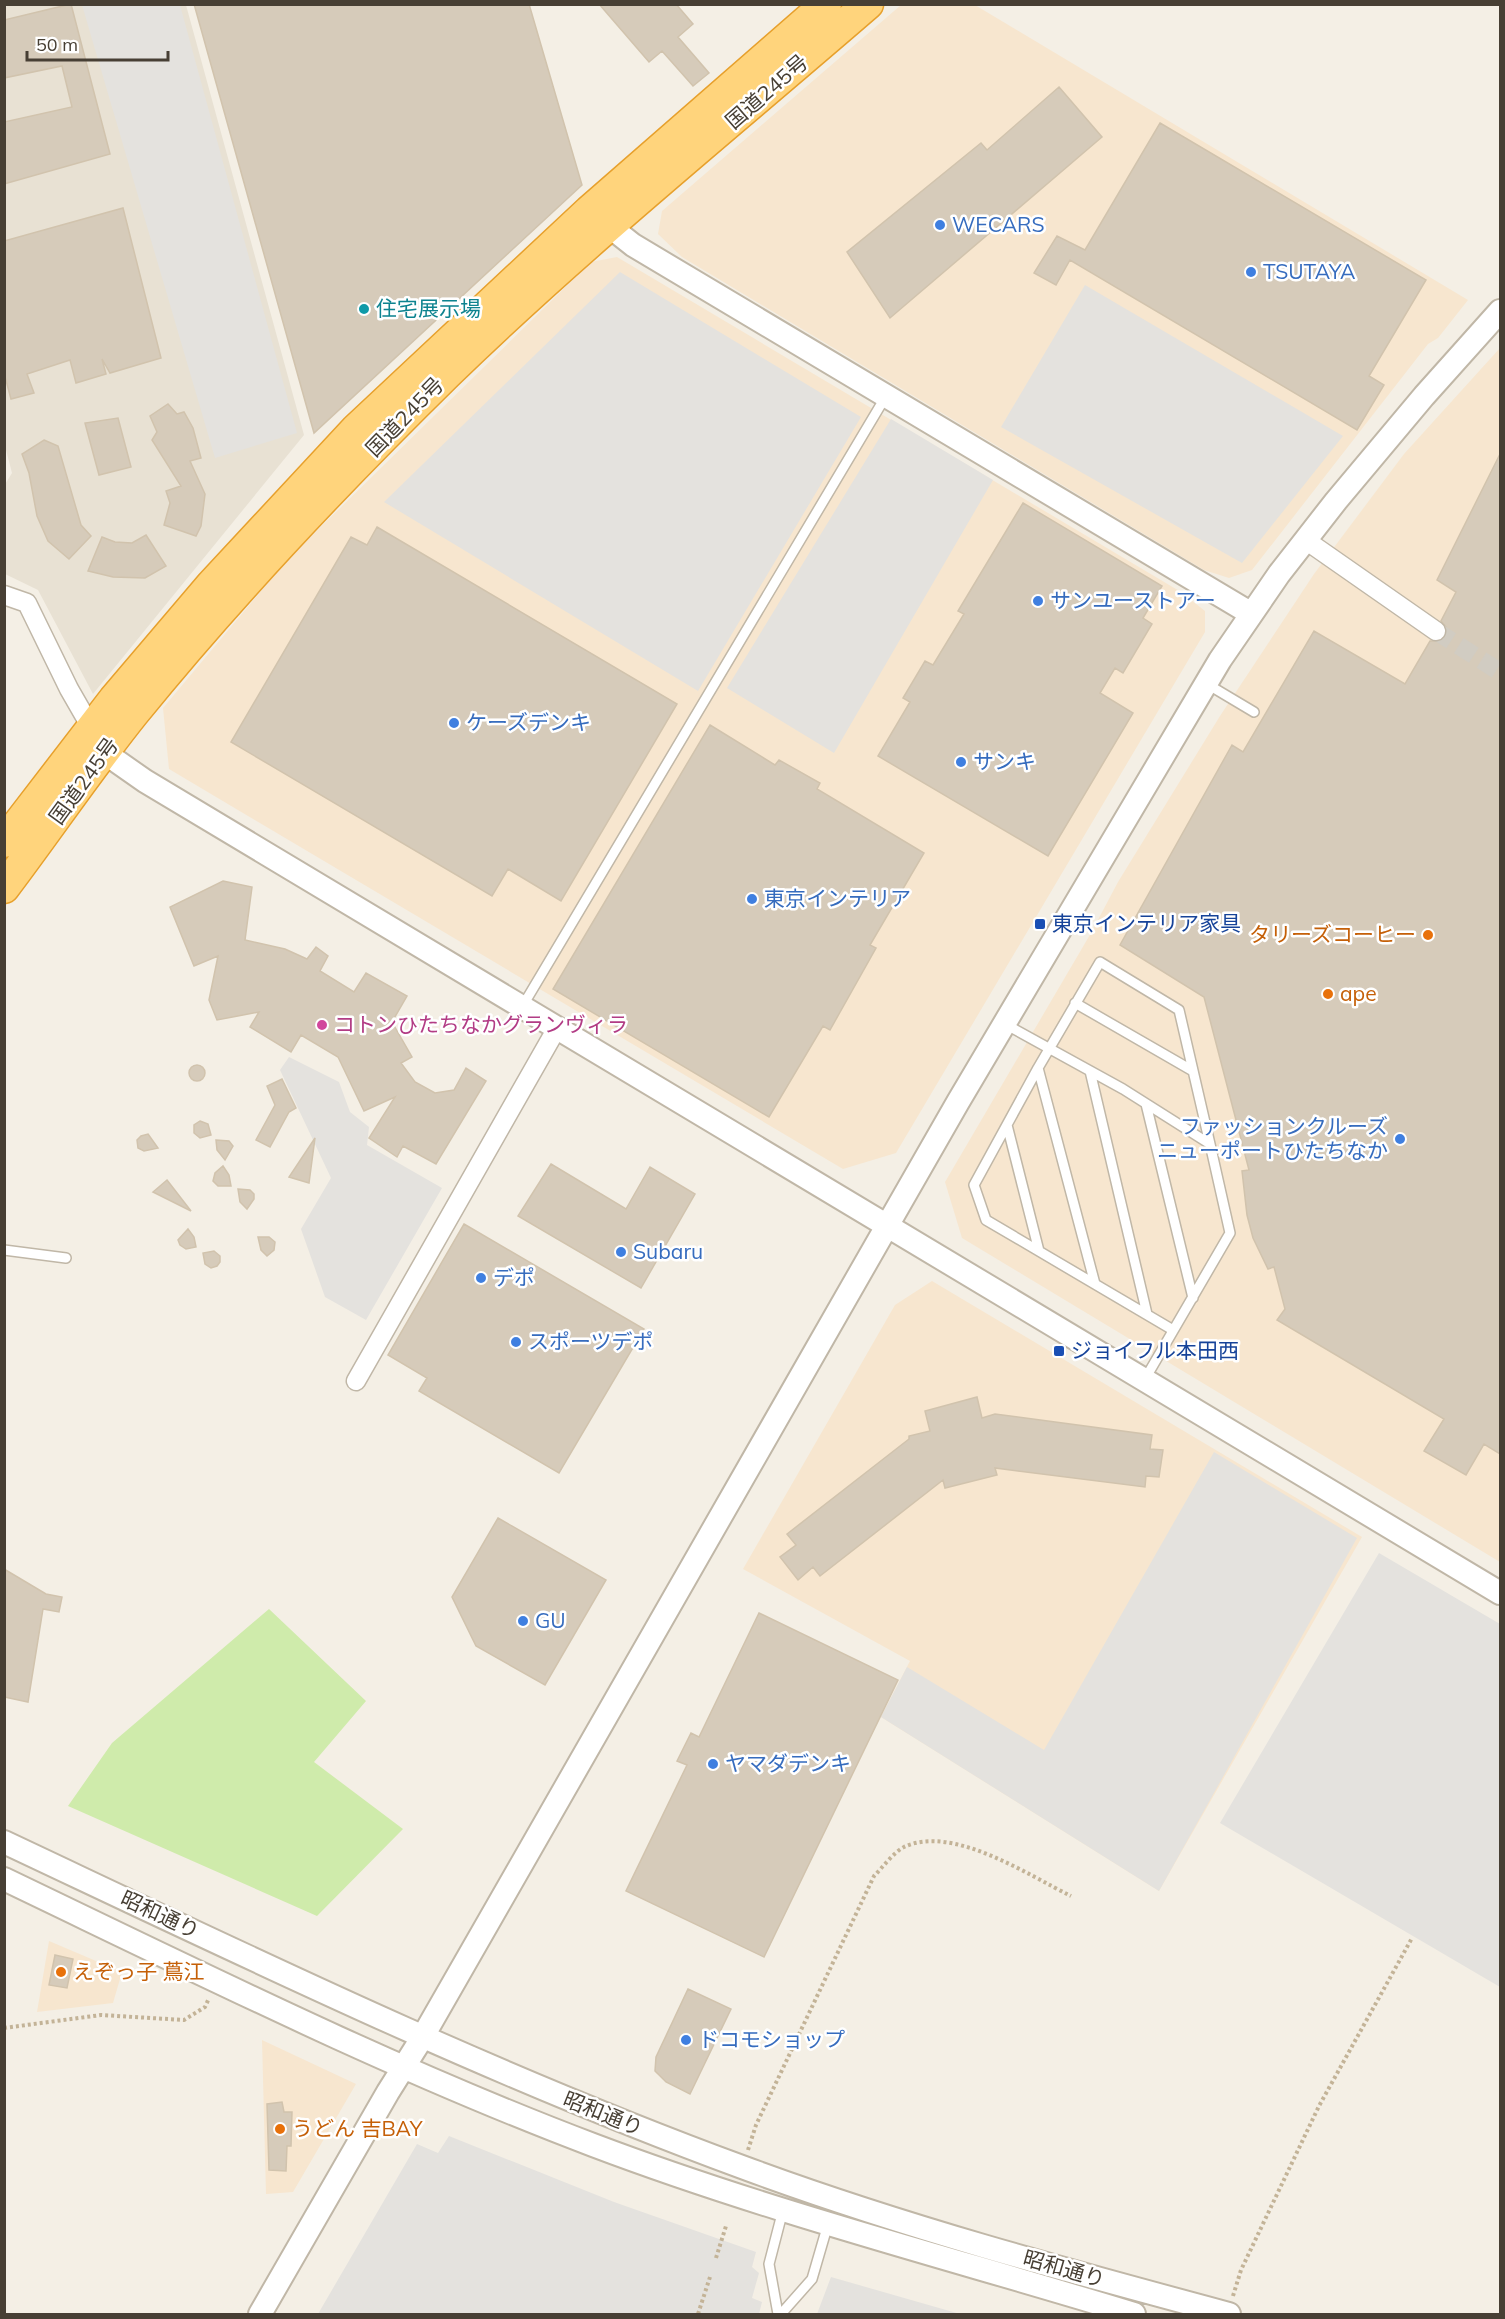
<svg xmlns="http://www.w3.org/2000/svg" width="1505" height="2319" viewBox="0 0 1505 2319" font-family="Mulish,'Noto Sans JP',sans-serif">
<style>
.residential{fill:#e8e1d3}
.commercial{fill:#f7e6cf}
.green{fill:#cfebab}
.parking{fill:#e4e2de}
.building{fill:#d6cbba;stroke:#d1c3ad;stroke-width:1.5}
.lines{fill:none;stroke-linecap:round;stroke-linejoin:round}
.minor-tunnel{stroke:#d1ccc2;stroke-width:18;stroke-dasharray:18 9;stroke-linecap:butt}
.service-casing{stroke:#c0b7a7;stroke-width:12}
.minor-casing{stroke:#c0b7a7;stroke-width:21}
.tertiary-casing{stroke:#c0b7a7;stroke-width:26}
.trunk-casing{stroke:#e7a02c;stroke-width:33}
.path{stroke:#c3b397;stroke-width:4;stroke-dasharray:3 3;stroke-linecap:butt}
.service{stroke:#fff;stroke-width:9}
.minor{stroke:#fff;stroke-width:18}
.tertiary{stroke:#fff;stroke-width:22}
.trunk{stroke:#ffd47c;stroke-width:30}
.shop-dot{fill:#3f7fe0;stroke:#fff;stroke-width:2}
.culture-dot{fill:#0f9aa8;stroke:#fff;stroke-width:2}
.transit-dot{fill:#1a4fb4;stroke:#fff;stroke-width:2}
.food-dot{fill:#e8710a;stroke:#fff;stroke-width:2}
.hotel-dot{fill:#d1479c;stroke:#fff;stroke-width:2}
.labels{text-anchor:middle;stroke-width:5;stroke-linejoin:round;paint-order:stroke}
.street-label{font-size:21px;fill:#473f34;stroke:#fff}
.shop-label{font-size:21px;fill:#366cbe;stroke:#fff;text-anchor:start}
.culture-label{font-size:21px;fill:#0d838f;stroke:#fff;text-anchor:start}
.transit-label{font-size:21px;fill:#164399;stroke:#fff;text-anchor:start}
.food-label{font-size:21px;fill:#c56008;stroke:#fff;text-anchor:start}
.hotel-label{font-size:21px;fill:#b23c85;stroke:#fff;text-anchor:start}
</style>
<rect width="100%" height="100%" fill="#f4efe5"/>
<path class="residential" d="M11 4 186 5 304 435 93 694 38 590 5 574 4 486 12 473 4 442 5 7Z"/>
<path class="commercial" d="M901 5H975L1468 300 1438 338 1428 344 1252 570 1229 578 1204 570 682 257 658 234 662 211Z
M617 257 1181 592 1205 611V632L896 1153 843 1169 169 769 163 708 287 560 591 262Z
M1500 348V1562L962 1238 945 1182 1091 933 1118 882 1220 716 1314 574 1404 454Z
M932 1281 1362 1537 1159 1891 881 1717 910 1661 743 1569 895 1305Z
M49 1941 122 1972 113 2003 37 2012Z
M262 2040 356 2084 293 2192 266 2194Z"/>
<path class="green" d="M269 1609 366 1701 314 1762 403 1829 317 1916 68 1806 112 1743Z"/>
<path class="parking" d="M82 5H180L297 433 215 458Z
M620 272 861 417 698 691 384 502Z
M1085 285 1343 436 1242 563 1001 427Z
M891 419 993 480 834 753 727 688Z
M289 1057 339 1082 350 1112 369 1127 367 1145 442 1188 366 1320 325 1297 301 1229 331 1178 280 1070Z
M1214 1452 1357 1538 1159 1891 881 1717 907 1667 1044 1750Z
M1379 1553 1500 1624V1987L1220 1823Z
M449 2136 614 2202 756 2252 752 2267 759 2273 752 2298 762 2302 759 2314H318L417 2144 438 2153Z
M831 2277 960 2314H817Z"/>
<path class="building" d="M71 4 110 154 4 184V122L72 107 62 66 4 78V20Z
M194 4H529L582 185 314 433Z
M599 4H676L693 24 678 37 709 73 693 86 662 51 649 62Z
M1059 87 1102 137 890 318 847 252 981 143 987 150Z
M1160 123 1426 280 1369 376 1384 385 1357 430 1070 260 1056 285 1034 273 1057 236 1085 250Z
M123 208 161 358 110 373 102 359 106 374 76 383 70 360 27 374 34 393 11 399 4 373V241Z
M168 404 177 414 184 412 193 428 201 458 190 461 205 494 201 526 196 536 164 525 170 503 166 491 181 486 152 440 157 432 150 416Z
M118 418 131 467 99 475 85 423Z
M44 440 58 446 81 525 91 536 69 559 48 541 37 516 29 473 22 454Z
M1500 454V1454L1484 1444 1466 1475 1424 1451 1444 1419 1277 1320 1285 1309 1274 1267 1268 1269 1253 1238 1247 1215 1242 1171 1249 1170 1204 997 1120 945 1232 745 1243 752 1314 631 1405 684 1430 641H1440L1445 638 1446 627 1441 621 1456 592 1437 580Z
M1023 503 1162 586 1143 618 1152 624 1123 673 1115 668 1100 693 1133 713 1048 856 878 756 910 702 903 698 925 661 933 665 964 614 958 611Z
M377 527 677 704 561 901 508 869 492 896 231 742 351 537 367 545Z
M146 535 166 566 145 578 113 577 88 571 102 537 115 542 132 543Z
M710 725 775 765 779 760 820 783 817 789 924 853 870 945 876 948 830 1030 823 1026 769 1117 553 989Z
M223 881 252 887 245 940 285 949 307 959 316 947 328 956 320 971 354 992 366 973 407 996 392 1022 412 1057 401 1063 415 1082 435 1093 454 1090 466 1068 486 1081 436 1164 403 1146 397 1157 369 1138 395 1097 364 1111 338 1057 301 1035 291 1052 250 1027 259 1012 217 1020 209 1000 218 956 194 966 170 907Z
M189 1073a8 8 0 1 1 16 0a8 8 0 1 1-16 0Z
M282 1079 296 1108 289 1112 270 1147 256 1140 275 1105 267 1086Z
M200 1121 208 1124 211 1135 200 1138 194 1133V1125Z
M148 1134 158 1148 144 1151 138 1148 137 1140 141 1136Z
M315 1138 309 1183 289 1177Z
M216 1140 229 1141 233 1146 225 1160 217 1150Z
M551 1164 626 1209 650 1167 695 1194 641 1288 518 1216Z
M223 1166 229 1175 231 1186H218L213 1181 215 1173Z
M167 1180 191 1211 153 1192Z
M238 1189 250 1190 254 1194V1199L247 1209 240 1202Z
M464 1224 644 1329 559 1473 419 1391 427 1378 388 1355Z
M188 1229 194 1237 196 1247 186 1249 180 1245 178 1240Z
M258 1237H269L275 1242 274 1250 267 1256 261 1250Z
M214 1251 220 1256V1262L217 1266 211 1268 205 1264 203 1253Z
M977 1397 982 1418 995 1414 1152 1435 1150 1449 1163 1450 1159 1477 1146 1476 1145 1487 995 1468 997 1475 945 1488 943 1480 820 1576 813 1567 798 1580 780 1557 796 1545 787 1534 909 1439V1436L930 1431 925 1411Z
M498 1518 606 1580 545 1685 476 1646 452 1597Z
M4 1569 46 1594 62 1597 59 1612 43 1609 28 1702 4 1697Z
M759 1613 898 1680 764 1957 626 1891 687 1765 677 1761 691 1733 699 1737Z
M55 1955 73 1959 67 1988 49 1985Z
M688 1989 731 2009 690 2094 666 2082 655 2071 656 2057Z
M282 2102 284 2112H292L291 2146H287L286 2171 269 2170 267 2104Z"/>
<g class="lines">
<path class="minor-tunnel" d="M1436 631 1500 672"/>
<g class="service-casing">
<path id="service" d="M1207 684 1254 712
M1075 1003 1193 1071
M522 1007 886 396
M1005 1024 1123 1089 1210 1144 1230 1233 1145 1379
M1038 1068 1095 1284
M1090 1071 1147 1314
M1146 1104 1193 1298
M1007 1125 1039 1251
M4 1250 66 1258
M1173 1330 986 1220 974 1185 1038 1068 1100 962 1179 1010 1210 1144
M778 2314 769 2264 783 2210
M781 2314 812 2279 828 2224"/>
</g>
<g class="minor-casing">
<path id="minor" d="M1307 541 1436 631
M4 595 27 603 69 689 92 729
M356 1381 557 1028"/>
</g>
<g class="tertiary-casing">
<path id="tertiary" d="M609 226 633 245 1250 613
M97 738 105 753 145 781 1500 1593
M4 1842C248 1957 489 2074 742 2167 901 2226 1065 2270 1229 2314
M4 1879C198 1972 392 2069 593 2145 770 2212 954 2259 1134 2314
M260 2314 388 2092 422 2038 958 1102 1220 660 1279 574 1336 501 1424 396 1500 311"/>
</g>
<g class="trunk-casing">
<path id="trunk" d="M4 842 114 699 211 585 356 429 589 211 826 4
M4 888C48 830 89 769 134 713 229 596 339 480 447 374 581 244 727 126 868 4"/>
</g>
<path class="path" d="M4 2028 101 2015 184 2020 205 2007 209 1998
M748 2150 756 2125 874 1876C883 1867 893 1853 904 1847 952 1824 1028 1875 1071 1896
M716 2258 726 2226
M1233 2296 1241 2270 1319 2106 1412 1938
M698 2314 710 2277"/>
<use href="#service" class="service"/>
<use href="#minor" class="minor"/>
<use href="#tertiary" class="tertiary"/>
<use href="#trunk" class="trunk"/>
</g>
<g class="shop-dot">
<circle cx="940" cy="225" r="6"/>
<circle cx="1251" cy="272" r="6"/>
<circle cx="1038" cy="601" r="6"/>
<circle cx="454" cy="723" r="6"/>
<circle cx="961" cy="762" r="6"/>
<circle cx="752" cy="899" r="6"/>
<circle cx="1400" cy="1139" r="6"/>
<circle cx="621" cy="1252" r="6"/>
<circle cx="481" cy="1278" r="6"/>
<circle cx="516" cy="1342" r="6"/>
<circle cx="523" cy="1621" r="6"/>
<circle cx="713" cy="1764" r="6"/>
<circle cx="686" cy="2040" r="6"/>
</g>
<circle class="culture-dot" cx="364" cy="309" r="6"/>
<g class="transit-dot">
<rect x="1034" y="918" width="12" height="12" rx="3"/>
<rect x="1053" y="1345" width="12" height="12" rx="3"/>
</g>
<g class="food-dot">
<circle cx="1428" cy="935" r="6"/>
<circle cx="1328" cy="994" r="6"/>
<circle cx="61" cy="1972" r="6"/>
<circle cx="280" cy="2129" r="6"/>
</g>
<circle class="hotel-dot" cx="322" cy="1025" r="6"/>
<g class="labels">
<g class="street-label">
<text transform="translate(767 92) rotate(-41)" y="7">国道245号</text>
<text transform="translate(405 417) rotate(-46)" y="7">国道245号</text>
<text transform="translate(84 781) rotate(-54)" y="7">国道245号</text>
<text transform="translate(160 1915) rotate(25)" y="7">昭和通り</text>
<text transform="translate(603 2114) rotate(22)" y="7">昭和通り</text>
<text transform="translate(1064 2269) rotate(16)" y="7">昭和通り</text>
</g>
<g class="shop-label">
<text x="952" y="232">WECARS</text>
<text x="1263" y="279">TSUTAYA</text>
<text x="1050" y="608">サンユーストアー</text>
<text x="466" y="730">ケーズデンキ</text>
<text x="973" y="769">サンキ</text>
<text x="764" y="906">東京インテリア</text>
<text x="1388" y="1134" text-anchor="end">ファッションクルーズ<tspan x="1388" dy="24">ニューポートひたちなか</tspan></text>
<text x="633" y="1259">Subaru</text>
<text x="493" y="1285">デポ</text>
<text x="528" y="1349">スポーツデポ</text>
<text x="535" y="1628">GU</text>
<text x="725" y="1771">ヤマダデンキ</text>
<text x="698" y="2047">ドコモショップ</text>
</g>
<g class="culture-label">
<text x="376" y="316">住宅展示場</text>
</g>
<g class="transit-label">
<text x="1052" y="931">東京インテリア家具</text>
<text x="1071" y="1358">ジョイフル本田西</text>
</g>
<g class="food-label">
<text x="1416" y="942" text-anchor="end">タリーズコーヒー</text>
<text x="1340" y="1001">ape</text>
<text x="73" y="1979">えぞっ子 蔦江</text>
<text x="292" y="2136">うどん 吉BAY</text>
</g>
<g class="hotel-label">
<text x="334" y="1032">コトンひたちなかグランヴィラ</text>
</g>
</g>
<rect width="1505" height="2319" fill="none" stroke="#473f34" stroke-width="12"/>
<path d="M27 51v9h141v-9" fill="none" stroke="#473f34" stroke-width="3"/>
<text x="36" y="51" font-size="18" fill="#473f34" stroke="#ffffff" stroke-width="4.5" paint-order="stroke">50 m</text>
</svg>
